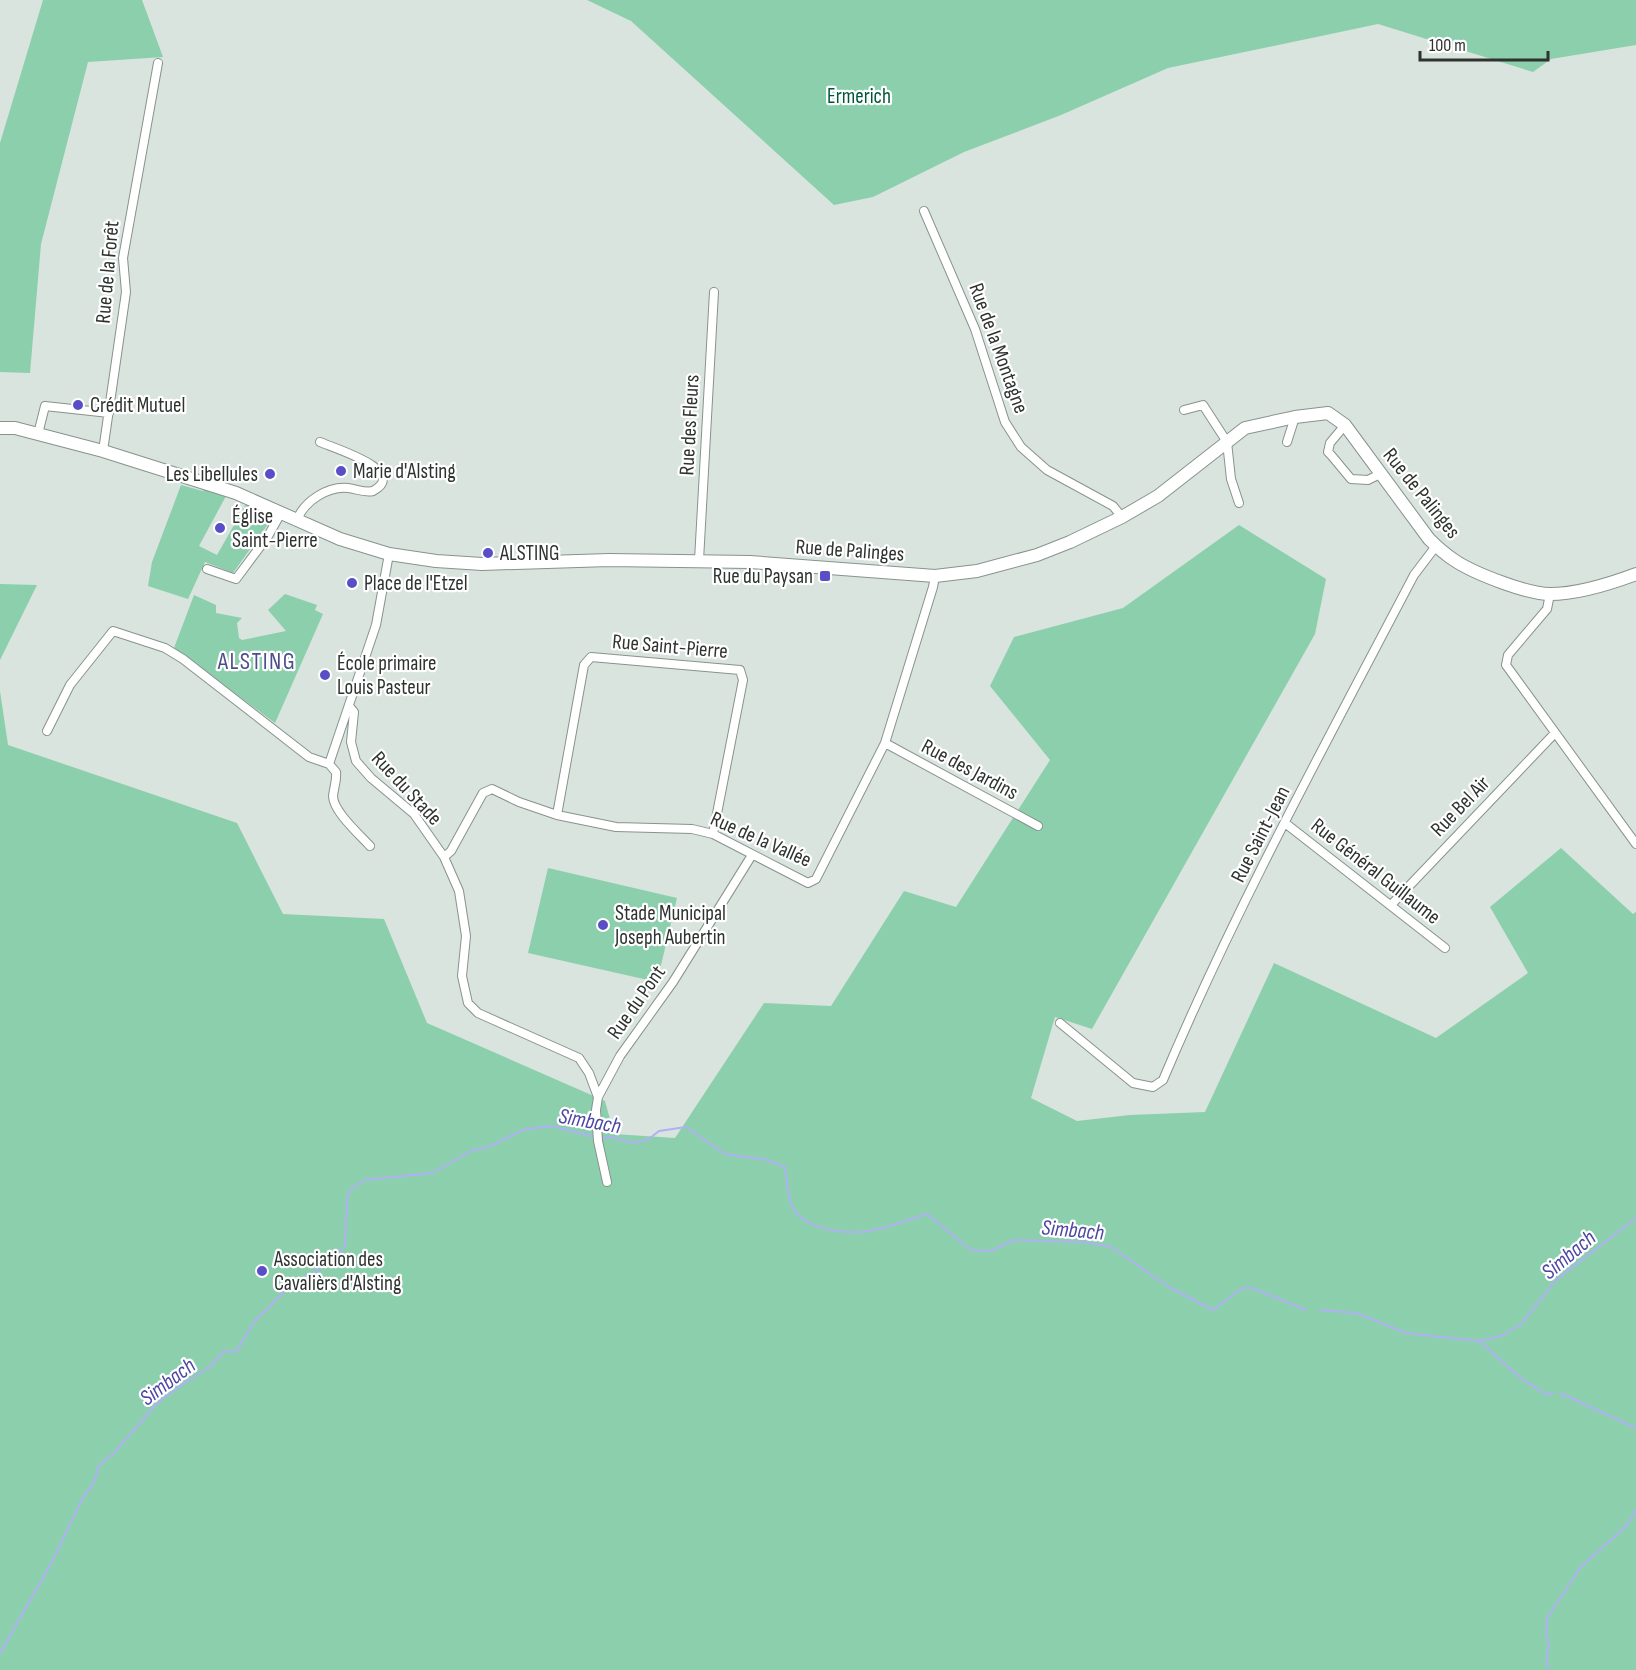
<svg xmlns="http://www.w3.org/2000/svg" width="1636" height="1670" viewBox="0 0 1636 1670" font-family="'Sofia Sans Condensed',sans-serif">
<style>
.green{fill:#8ccfad}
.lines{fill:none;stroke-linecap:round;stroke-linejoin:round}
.stream{stroke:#afb1f3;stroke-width:2}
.minor-casing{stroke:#88938d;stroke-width:10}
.secondary-casing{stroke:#88938d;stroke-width:14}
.minor{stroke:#fff;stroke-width:8}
.secondary{stroke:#fff;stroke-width:12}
.poi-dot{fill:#5a4ec6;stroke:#fff;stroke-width:2}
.labels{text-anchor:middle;stroke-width:4.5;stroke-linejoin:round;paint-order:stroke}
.park-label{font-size:21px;fill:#015639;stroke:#fff}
.street-label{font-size:21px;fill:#2e3330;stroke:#fff}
.poi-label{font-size:21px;fill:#2e3330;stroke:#fff;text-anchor:start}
.water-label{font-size:22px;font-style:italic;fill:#4d46a3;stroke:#fff}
.quarter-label{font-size:24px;letter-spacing:1.5px;fill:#4f4e8d;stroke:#fff}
</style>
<rect width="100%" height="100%" fill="#d8e4dd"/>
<path class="green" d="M43 0H142L163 57 88 62 41 244 30 373 0 372V143Z
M587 0H1636V45L1551 59 1533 72 1378 24 1168 68 1061 115 964 152 873 197 834 205 631 21Z
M181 485 203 491 205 488 226 496 199 546 217 555 246 504 273 517 233 573 205 562 188 599 148 586 152 562Z
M1239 525 1326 579 1315 634 1092 1029 1055 1017 1031 1098 1077 1121 1130 1115 1205 1112 1274 963 1436 1038 1528 973 1490 907 1561 848 1633 914 1636 912V1670H0V691L8 745 237 823 283 914 384 919 427 1023 605 1101 614 1134 675 1138 764 1003 831 1006 904 891 956 907 1050 760 990 686 1014 637 1123 608Z
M0 584 37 585 0 660Z
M285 594 317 605 315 610 323 614 275 723 174 648 194 595 216 605V613L242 618 237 623 239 638 242 640 286 631 268 610Z
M548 868 677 898 657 982 528 953Z"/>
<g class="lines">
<path class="stream" d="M601 1138 611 1137 634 1143 649 1139 659 1131 686 1127 725 1154 767 1160 785 1167C787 1179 787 1197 793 1208 807 1232 853 1236 878 1229 895 1225 911 1219 927 1214L971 1250 990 1251 1015 1240 1084 1242 1111 1247 1169 1287 1213 1310 1242 1288H1252L1306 1310
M1320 1310 1356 1313 1406 1333 1479 1341 1501 1336 1521 1324 1556 1280 1636 1218
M1480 1342 1522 1379 1547 1395 1553 1392
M1560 1393 1636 1428
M0 1653 52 1562 84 1495C94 1486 96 1479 98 1466L115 1452 156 1404 190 1379 209 1368 224 1351 236 1352 254 1322 292 1284 315 1272 337 1256 345 1245 347 1201 349 1191 364 1180 432 1173 473 1150 488 1147 525 1129 552 1126 595 1137
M1549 1670 1546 1659 1549 1646 1546 1635 1547 1618 1580 1568 1626 1526 1636 1510"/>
<g class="minor-casing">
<path id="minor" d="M924 211 975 329 1005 422 1021 447 1047 470 1113 506 1122 517
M1184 410 1203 405 1227 442 1231 479 1239 503
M1345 425 1330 443 1328 452 1331 455 1351 479 1368 480 1380 474
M38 434 45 406 109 413
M1287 442 1295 417
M103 451 126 292 123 258 158 63
M297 520C304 501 328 486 348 488 357 489 364 493 373 491 410 471 333 448 320 442
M699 560 714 292
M207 569 236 579 268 536 281 513
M1550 594 1547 609 1508 655 1506 665 1636 844
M349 706 354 712 351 742 356 761 371 778 414 814 444 857 459 891 466 936 462 976 468 1003 478 1013 579 1058 589 1073 598 1097
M47 731 70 685 113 631 165 648 183 659 309 757 329 764 336 772C337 780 334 787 333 796 333 811 359 834 370 846
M885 743 1038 826
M329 764 376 625 389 554
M557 815 584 665 591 657 740 670 743 680 713 834
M1285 823 1445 948
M444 857 451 851 483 793 492 789 519 802 557 815 616 827 692 829 713 834 808 883 816 879 885 743 933 587 935 576
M1391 905 1555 733
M1060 1023 1133 1083 1153 1087 1163 1080C1236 907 1327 741 1414 575L1436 546
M607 1182 598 1141 596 1110 598 1097 620 1056 673 982 752 855"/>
</g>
<g class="secondary-casing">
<path id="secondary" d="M0 428H15L103 451 236 493 340 539 389 554 436 561 482 564 609 560 750 562 935 576 977 571 1037 555 1070 542 1122 517 1158 496 1245 428 1295 417 1328 413 1345 425 1429 539C1437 547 1445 554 1454 560 1473 573 1527 594 1550 594 1576 594 1612 583 1636 574"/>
</g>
<use href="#minor" class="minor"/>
<use href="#secondary" class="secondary"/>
</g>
<g class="poi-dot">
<circle cx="78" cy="405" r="6"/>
<circle cx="341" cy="471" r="6"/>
<circle cx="270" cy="474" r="6"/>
<circle cx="220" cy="528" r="6"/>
<circle cx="488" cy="553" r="6"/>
<rect x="819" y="570" width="12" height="12" rx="3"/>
<circle cx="352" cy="583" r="6"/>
<circle cx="325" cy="675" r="6"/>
<circle cx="603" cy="925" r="6"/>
<circle cx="262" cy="1271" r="6"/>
</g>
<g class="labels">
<g class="park-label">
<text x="859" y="103">Ermerich</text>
</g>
<g class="street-label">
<text transform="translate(107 272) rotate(-85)" y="7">Rue de la Forêt</text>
<text transform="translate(999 348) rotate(70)" y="7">Rue de la Montagne</text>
<text transform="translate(689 425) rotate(-87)" y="7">Rue des Fleurs</text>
<text transform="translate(1422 493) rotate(51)" y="7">Rue de Palinges</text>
<text transform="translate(850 550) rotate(4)" y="7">Rue de Palinges</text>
<text transform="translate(670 646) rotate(5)" y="7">Rue Saint-Pierre</text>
<text transform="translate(970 769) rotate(28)" y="7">Rue des Jardins</text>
<text transform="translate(407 788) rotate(47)" y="7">Rue du Stade</text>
<text transform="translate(1460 806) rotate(-46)" y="7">Rue Bel Air</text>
<text transform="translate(1260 834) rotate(-63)" y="7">Rue Saint-Jean</text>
<text transform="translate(761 839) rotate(24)" y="7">Rue de la Vallée</text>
<text transform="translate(1376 871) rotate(38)" y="7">Rue Général Guillaume</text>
<text transform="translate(636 1002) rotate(-55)" y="7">Rue du Pont</text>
</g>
<g class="poi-label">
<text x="90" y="412">Crédit Mutuel</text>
<text x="353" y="478">Marie d'Alsting</text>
<text x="258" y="481" text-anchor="end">Les Libellules</text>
<text x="232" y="523">Église<tspan x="232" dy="24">Saint-Pierre</tspan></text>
<text x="500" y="560">ALSTING</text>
<text x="813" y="583" text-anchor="end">Rue du Paysan</text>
<text x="364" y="590">Place de l'Etzel</text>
<text x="337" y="670">École primaire<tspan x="337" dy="24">Louis Pasteur</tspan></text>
<text x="615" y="920">Stade Municipal<tspan x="615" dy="24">Joseph Aubertin</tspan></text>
<text x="274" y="1266">Association des<tspan x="274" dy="24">Cavalièrs d'Alsting</tspan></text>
</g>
<g class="water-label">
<text transform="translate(590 1120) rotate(10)" y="8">Simbach</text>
<text transform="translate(1073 1229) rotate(5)" y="8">Simbach</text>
<text transform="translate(1568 1254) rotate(-40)" y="8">Simbach</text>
<text transform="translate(167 1381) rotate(-37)" y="8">Simbach</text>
</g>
<g class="quarter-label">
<text x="257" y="669">ALSTING</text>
</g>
</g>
<path d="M1420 51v9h128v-9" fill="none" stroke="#2e3330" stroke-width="3"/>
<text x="1429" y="51" font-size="18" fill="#2e3330" stroke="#ffffff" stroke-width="4.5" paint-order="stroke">100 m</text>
</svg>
